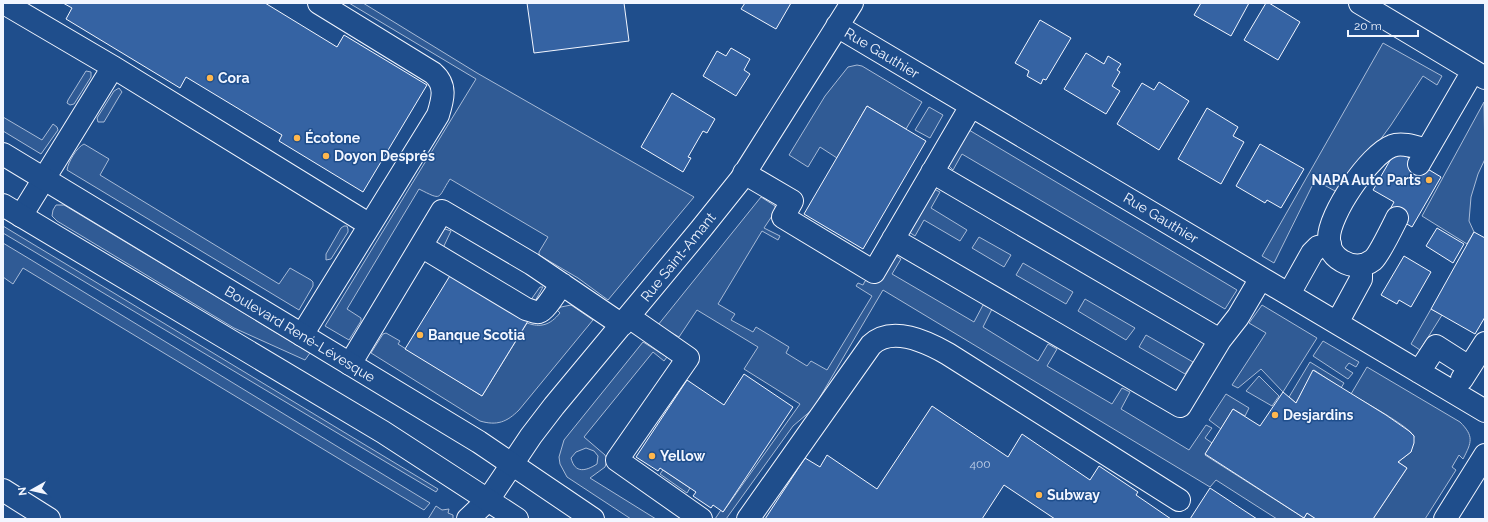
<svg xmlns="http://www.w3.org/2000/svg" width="1488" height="522" viewBox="0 0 1488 522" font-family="Raleway,sans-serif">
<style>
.green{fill:#305b95;stroke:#a8bbd7;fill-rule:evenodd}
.building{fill:#3563a3;stroke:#f2f6ff}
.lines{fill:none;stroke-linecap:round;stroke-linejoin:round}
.minor-casing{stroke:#f2f6ff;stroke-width:24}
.major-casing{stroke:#f2f6ff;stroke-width:24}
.minor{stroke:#1f4e8c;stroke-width:22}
.major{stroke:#1f4e8c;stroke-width:22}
.poi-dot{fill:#ffb74d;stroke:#1f4e8c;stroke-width:1.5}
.labels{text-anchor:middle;stroke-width:3;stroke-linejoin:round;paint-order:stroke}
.number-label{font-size:12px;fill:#c3d1e8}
.street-label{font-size:14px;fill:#f2f6ff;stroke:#1f4e8c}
.poi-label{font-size:14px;font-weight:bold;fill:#f2f6ff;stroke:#1f4e8c;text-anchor:start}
</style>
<rect width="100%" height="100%" fill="#1f4e8c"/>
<path class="green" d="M349 3H363L477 73 694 197 608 300 578 278 539 255V252L548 237 450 179C437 199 443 201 419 189L347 309 361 318V321L349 340 325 326 476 79Z
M1383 43 1442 76 1437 85 1423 76 1391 125 1372 151 1335 191 1315 180 1274 263 1262 256Z
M857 65 862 66 922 102 906 129 867 106 837 158 820 147 808 167 789 155 825 96 848 67Z
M86 71 91 72V77L74 104 70 105 67 103 68 100Z
M119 88 122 92 120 95 104 122H98L97 118 114 91Z
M1484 102 1485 159 1478 174 1471 197 1469 221 1474 232 1467 244 1422 216Z
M929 107 943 115 930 138 915 130Z
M3 117 42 140 53 124 57 127 58 130 41 154 3 131Z
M969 130 1237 290 1225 309 962 154 953 170 948 165Z
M84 144 109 159 100 175 279 284 290 268 311 280 313 282V286L299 310 67 170C68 162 77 147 84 144Z
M934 189 940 192 931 208 967 230 960 241 924 220 915 236 909 232Z
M761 197 775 206 776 210 764 228 780 236 778 240 762 231 718 304 735 314 731 320 753 332 756 327 789 347 786 353 807 366 811 361 827 370 872 296 856 286 858 283 863 285 865 281 874 278 880 281 895 255 901 259 892 274 974 322 983 305 992 309 983 327 1038 361 1048 344 1057 349 1047 366 1112 404 1122 388 1130 392 1121 409 1189 450 1206 425 1212 428 1205 438 1212 443 1205 455 1304 518 1307 513 1316 519H1277L1216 480 1210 487 883 290 813 409 793 426 726 519H715L721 510 723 512 800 404 744 369 758 347 697 310 679 337 658 325Z
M56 205H64L310 353 305 360 234 328 57 221 52 216 53 210Z
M3 226 438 489 436 492 3 233Z
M344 226H347L348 229V232L331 259 326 260V254L341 228Z
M445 229 451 231 443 248 530 301 540 287H543L534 303H529L440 250 436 245C436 239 441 231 445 229Z
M979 237 1011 255 1004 267 972 248Z
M3 243 28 258 430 503 424 510 23 268 13 284 3 277Z
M1023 263 1073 292 1066 304 1016 275Z
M1085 299 1135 328 1126 340 1078 311Z
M571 305 593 320 519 410C507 422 497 426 480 421L371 353 383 334 386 333 400 341 398 344 482 396 527 323C541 328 550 325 560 313L557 310 561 307Z
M1262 305 1317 338 1283 392 1261 369 1238 388 1232 385 1266 333 1249 323Z
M1431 309 1442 315 1420 350 1411 344Z
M1146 335 1193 362 1185 374 1139 347Z
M1323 341 1359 362 1356 367 1349 363 1345 368 1353 373 1348 379 1313 356Z
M643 342 667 357 664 361 653 352 584 437 605 455 607 460 605 467 590 478 656 519H631L567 477 560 464 559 457 564 440ZM586 448 594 451 598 456 597 464C586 471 575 474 571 458L576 452Z
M1310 362 1344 383 1341 388 1314 370 1296 403 1289 397Z
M1367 367 1460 422C1474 436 1472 442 1463 459L1459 455 1452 467 1456 470 1425 519H1373L1407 468 1398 462 1411 452 1414 436C1407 425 1364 402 1351 394Z
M1259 376 1279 396 1272 406 1246 391Z
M1226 394 1249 408 1245 416 1233 409 1221 429 1209 420Z
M663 470 690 488 687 493 660 474Z
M436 506 442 510 449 509 448 513 453 515V519H428Z"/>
<path class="building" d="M63 3H265L337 47 344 35 427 85 363 192 279 141 282 135 186 77 180 88 66 19 72 8Z
M527 3H624L629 41 534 53Z
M745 3H791L776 29 741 9Z
M1201 3H1249L1231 36 1194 15Z
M1266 3H1269L1300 22 1278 60 1244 40Z
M1040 20 1071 38 1046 80 1043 79 1041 84 1027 76 1029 71 1015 63Z
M731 48 750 59 744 70 750 74 736 96 703 76 717 51 726 56Z
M1086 53 1104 64 1108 56 1121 64 1117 70 1120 72 1112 86 1120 91 1106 114 1064 89Z
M1159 82 1189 101 1159 150 1117 124 1142 83 1154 90Z
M672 93 715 119 707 133 703 131 688 157 691 158 683 172 641 147Z
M867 106 926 141 863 249 804 214Z
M1207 108 1238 127 1233 136 1244 142 1221 184 1178 159Z
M1260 144 1304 169 1281 208 1267 200 1265 203 1236 186Z
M1396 150 1441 177 1412 227 1388 213 1394 202 1373 190Z
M1437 228 1464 244 1453 263 1426 246Z
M1474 232 1485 238V317L1475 334 1431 309Z
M1404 256 1431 272 1411 307 1399 300 1397 304 1381 295Z
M451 274 528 321 482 396 405 349Z
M1313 370 1386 415 1409 431 1414 436V443L1411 452 1398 462 1407 468 1373 519H1316L1307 513 1304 518 1205 454 1233 409 1260 426 1283 392 1296 403Z
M744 374 793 407 723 512 713 505 711 508 693 496 696 492 660 468 658 471 636 457 687 380 724 405Z
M932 406 1008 457 1022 434 1090 480 1099 466 1138 492 1136 495 1171 519H1055L1004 485 982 519H765L805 458 820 467 827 455 877 489Z
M1210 488 1257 519H1190Z"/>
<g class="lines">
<g class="minor-casing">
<path id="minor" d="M4 3 113 67 370 225
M1360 3 1485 78
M837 26 1485 411
M1419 164 1473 71
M744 173 792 201 783 217 874 272 971 106
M21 216 113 67
M1397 218C1393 226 1379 255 1373 260 1364 267 1352 267 1342 261 1333 256 1329 249 1329 239 1328 215 1370 154 1392 146 1402 142 1416 147 1427 150
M893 239 1180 406 1220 340 932 172
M421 246 526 309C530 310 535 313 539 312 546 310 557 290 562 284
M1289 294 1312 253 1318 247 1330 244
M629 317 688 358 617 460 701 519
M1337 323 1361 279V265
M302 335 438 115C443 99 447 85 433 73L319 3
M1220 340 1238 317 1261 278
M350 364 442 211 532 264 622 325
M1419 372 1436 346 1469 367
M1462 379 1485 343
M3 490 49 519
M468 519 488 500 531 436 554 406 701 229 741 179 852 3
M748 519 871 345C892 325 927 342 948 354L1179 500"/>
</g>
<g class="major-casing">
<path id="major" d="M3 154 479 442 593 519
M3 205 383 432 517 519
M1445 519 1485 455"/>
</g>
<use href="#minor" class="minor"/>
<use href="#major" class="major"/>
</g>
<g class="poi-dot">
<circle cx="210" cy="78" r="4"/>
<circle cx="297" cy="138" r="4"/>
<circle cx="326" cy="156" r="4"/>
<circle cx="1429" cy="180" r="4"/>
<circle cx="420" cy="335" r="4"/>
<circle cx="1275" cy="415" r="4"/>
<circle cx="652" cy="456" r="4"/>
<circle cx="1039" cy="495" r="4"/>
</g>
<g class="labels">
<g class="number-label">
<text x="980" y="468">400</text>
</g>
<g class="street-label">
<text transform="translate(882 53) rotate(31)" y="5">Rue Gauthier</text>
<text transform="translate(1161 218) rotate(31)" y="5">Rue Gauthier</text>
<text transform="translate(678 257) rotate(-51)" y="5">Rue Saint-Amant</text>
<text transform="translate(300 334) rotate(31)" y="5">Boulevard René-Lévesque</text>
</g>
<g class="poi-label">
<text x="218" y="83">Cora</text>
<text x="305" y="143">Écotone</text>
<text x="334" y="161">Doyon Després</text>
<text x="1421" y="185" text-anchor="end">NAPA Auto Parts</text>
<text x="428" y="340">Banque Scotia</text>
<text x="1283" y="420">Desjardins</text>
<text x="660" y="461">Yellow</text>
<text x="1047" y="500">Subway</text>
</g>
</g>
<rect width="1488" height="522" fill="none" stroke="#f2f6ff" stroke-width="8"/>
<g transform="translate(32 490) rotate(262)" stroke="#1f4e8c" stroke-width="3" paint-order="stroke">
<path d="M0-3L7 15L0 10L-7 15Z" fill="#f2f6ff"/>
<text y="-6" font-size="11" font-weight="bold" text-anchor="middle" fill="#f2f6ff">N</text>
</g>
<path d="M1348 30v6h70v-6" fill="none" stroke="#f2f6ff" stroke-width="2"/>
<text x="1354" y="30" font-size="12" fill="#f2f6ff" stroke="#1f4e8c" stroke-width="3" paint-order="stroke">20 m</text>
</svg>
